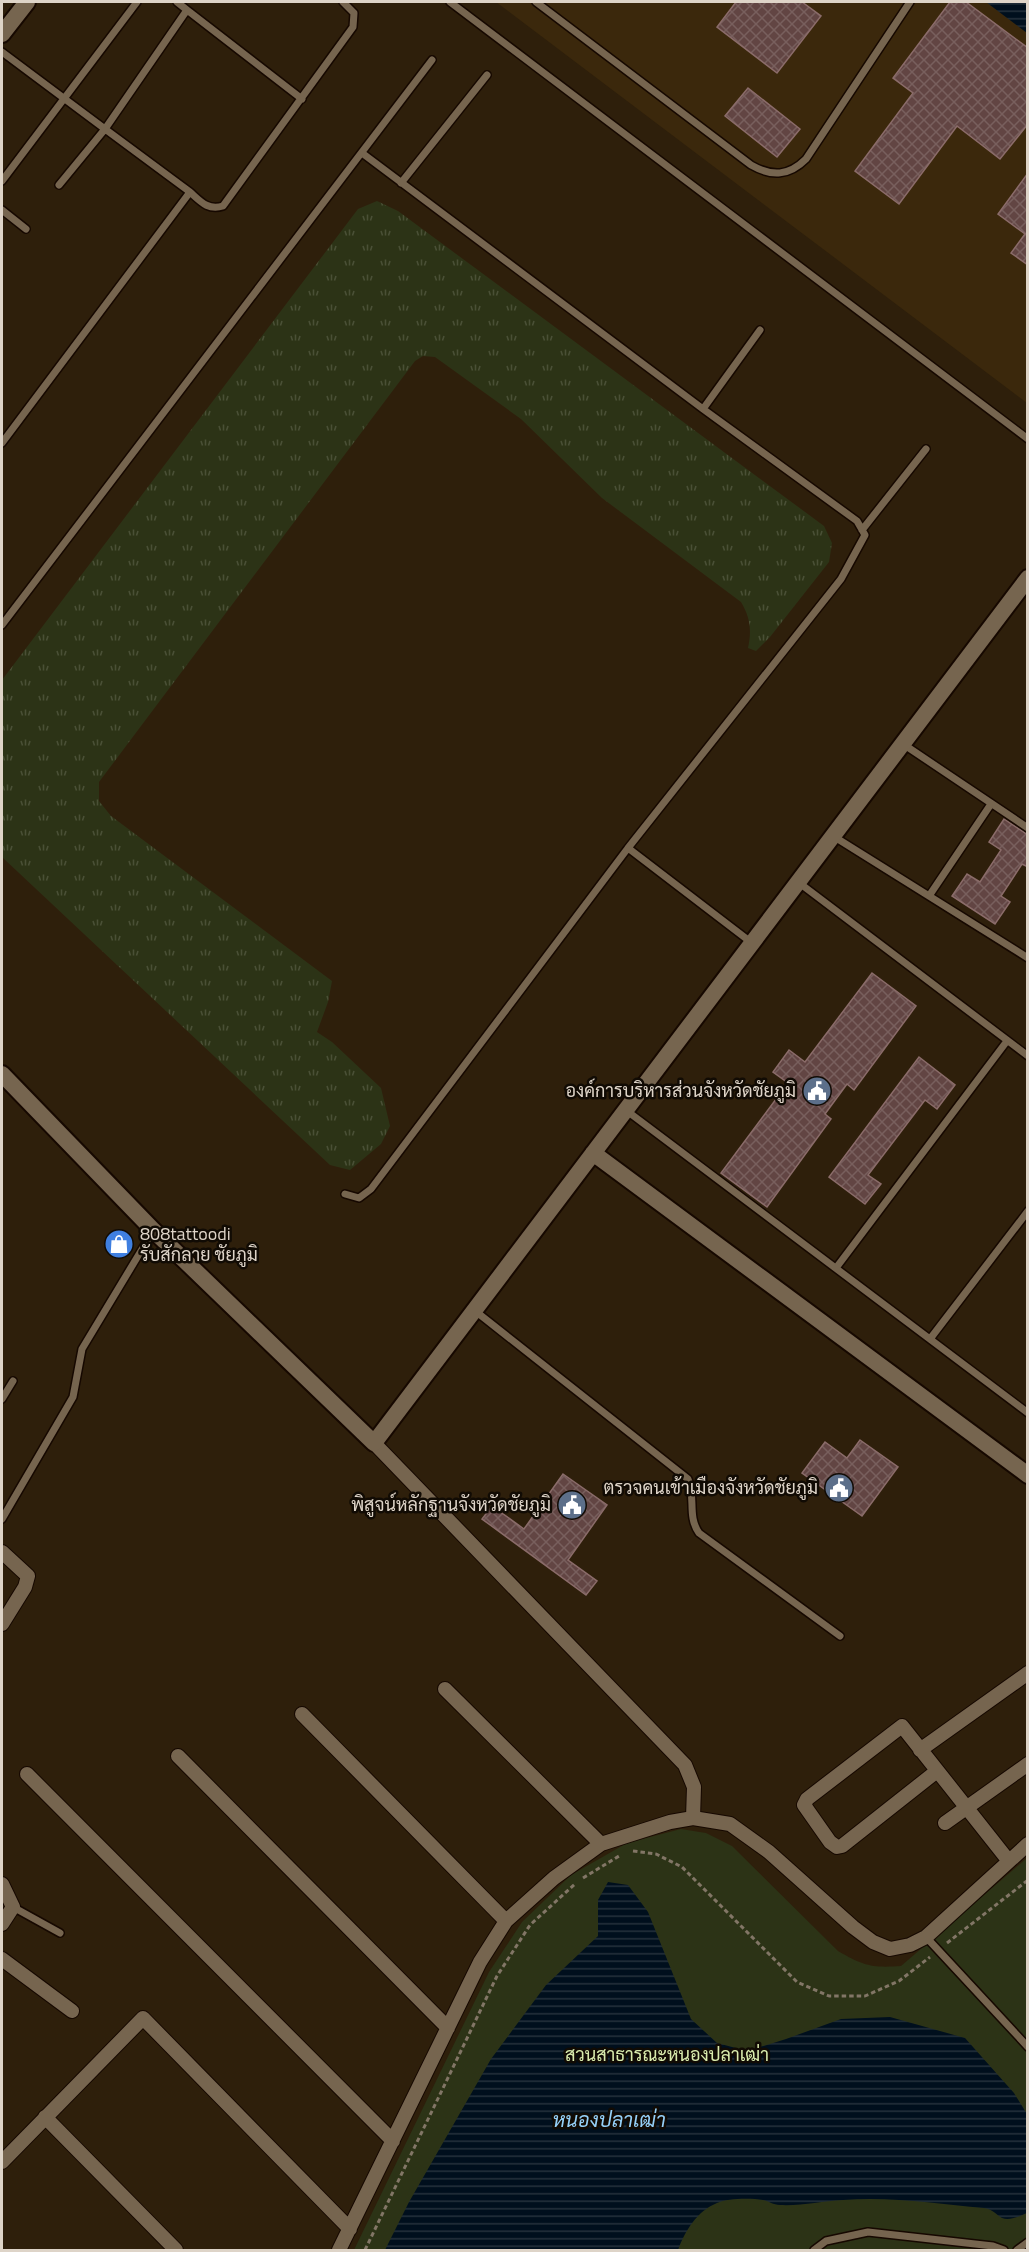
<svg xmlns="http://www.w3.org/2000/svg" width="1029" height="2252" viewBox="0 0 1029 2252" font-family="'Titillium Web',Sarabun,sans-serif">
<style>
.built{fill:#3b280c}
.grass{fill:url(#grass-tufts)}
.park{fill:#2c3316}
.water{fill:url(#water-rules)}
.building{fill:url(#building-cross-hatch);stroke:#8b6c6a;stroke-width:1.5}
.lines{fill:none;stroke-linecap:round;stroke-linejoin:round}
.service-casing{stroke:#160800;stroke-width:10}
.minor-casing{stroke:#160800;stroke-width:16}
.tertiary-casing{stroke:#160800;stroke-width:20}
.path{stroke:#827666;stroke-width:3;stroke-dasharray:4.5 3;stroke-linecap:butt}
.service{stroke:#76654f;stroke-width:7}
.minor{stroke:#76654f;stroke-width:14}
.tertiary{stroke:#76654f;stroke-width:16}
.labels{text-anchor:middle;stroke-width:5;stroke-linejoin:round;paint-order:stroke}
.poi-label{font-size:18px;fill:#ded4c8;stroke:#110b04;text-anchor:end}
.park-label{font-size:18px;fill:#daecae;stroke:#110b04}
.water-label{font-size:20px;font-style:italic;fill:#95d0f8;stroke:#110b04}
</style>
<defs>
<pattern id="grass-tufts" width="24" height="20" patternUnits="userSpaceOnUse" patternTransform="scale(1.5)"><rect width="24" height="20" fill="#2c3316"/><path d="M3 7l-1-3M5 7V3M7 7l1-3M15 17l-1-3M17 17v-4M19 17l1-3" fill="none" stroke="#4a5036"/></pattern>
<pattern id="water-rules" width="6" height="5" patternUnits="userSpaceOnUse" patternTransform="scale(1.5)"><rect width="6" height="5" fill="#000f1d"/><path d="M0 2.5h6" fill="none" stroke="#25313c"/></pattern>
<pattern id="building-cross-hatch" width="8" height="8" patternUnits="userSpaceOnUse" patternTransform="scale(1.5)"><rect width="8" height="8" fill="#624543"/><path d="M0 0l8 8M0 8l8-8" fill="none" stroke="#785f5d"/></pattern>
</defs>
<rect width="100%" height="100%" fill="#2e1f0b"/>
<path class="built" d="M496 2H1027V403Z"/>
<path class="grass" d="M377 201 398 211 824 526 832 543 829 562 770 637 756 651 748 648C752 630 750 617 741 602L602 498 521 419 435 357 423 356 415 361 99 782V801L111 816 332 981 328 1002 317 1032 332 1042 381 1088 390 1126 381 1144 350 1170 330 1165 2 857V680L358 209Z"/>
<path class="park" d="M681 1829 706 1833 732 1846 838 1951C864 1966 872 1968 901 1966L1027 1858V2250H354L489 1972 522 1922 571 1875 627 1843Z"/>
<path class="water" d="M986 2H1027V33Z
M608 1882 628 1885 648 1912 691 2019 717 2043 747 2051 786 2039 841 2019 890 2017 965 2038 1014 2093 1027 2114V2213C1020 2216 1010 2221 1002 2218 995 2214 994 2210 984 2208 938 2204 890 2196 843 2200 822 2201 802 2206 780 2205 773 2205 769 2201 763 2200 751 2198 728 2198 717 2203 697 2211 685 2231 678 2250H385L409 2202 491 2059 546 1985 598 1936V1900Z"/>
<path class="building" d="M736 2H802L821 16 777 73 717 27Z
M950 2H966L1028 48V124L1000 159 957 126 899 204 855 171 913 93 893 78Z
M748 88 800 129 777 157 725 116Z
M1028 173V265L1011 253 1025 234 998 214Z
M1004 819 1028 835V867L1022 864 1001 896 1010 902 995 924 952 896 967 874 980 882 1001 850 989 842Z
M872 973 916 1006 854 1090 847 1084 825 1114 831 1119 767 1207 721 1173 788 1083 773 1072 789 1050 805 1062Z
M919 1057 955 1085 937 1109 925 1100 868 1175 881 1184 865 1204 829 1177Z
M860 1440 898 1467 862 1516 802 1473 825 1442 847 1458Z
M563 1474 607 1505 568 1560 597 1581 586 1595 482 1519 492 1506 524 1529Z"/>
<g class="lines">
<g class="service-casing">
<path id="service" d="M450 2 1028 439
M536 2 751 165C772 177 789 176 806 159L910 2
M187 10 302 99
M2 52 105 129 187 10 177 2
M2 181 137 2
M401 183 487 75
M190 192C200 201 208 211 223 206L353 27 354 13 343 2
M2 210 26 229
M703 409 760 330
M2 443 190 192 105 129 59 185
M862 530 926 449
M2 625 432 60
M903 744 1028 828
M833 836 1028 958
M628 848 752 943
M798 882 1028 1056
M929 896 991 804
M627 1111 1028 1413
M345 1194 359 1198 371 1189 628 848 841 579 865 535 857 521 703 409 362 153
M836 1268 1007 1041
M474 1310 688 1479C696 1498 687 1516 699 1533L840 1636
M930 1339 1028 1211
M2 1399 13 1381
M2 1519 73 1397 82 1349 153 1231
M13 1907 60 1933
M926 1937 1028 2047
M814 2250 826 2241 868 2232 993 2246 1004 2250
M1017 2250 1028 2242"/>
</g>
<g class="minor-casing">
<path id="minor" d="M374 1443 685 1765 694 1787 693 1818
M2 1552 28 1576 25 1587 2 1624
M445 1689 601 1844
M302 1714 506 1921
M920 1750 1028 1673
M178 1756 448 2028
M937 1771 842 1846 837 1847 830 1842 804 1805 807 1799 902 1726 1008 1860
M27 1774 393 2141
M945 1823 1028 1764
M2 1884 13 1907 2 1924
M2 1959 72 2011
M45 2117 176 2250
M2 2162 143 2018 350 2229
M339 2250 480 1962 506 1921 554 1878 601 1844 670 1822 693 1818 730 1824 769 1852 853 1927 873 1942 890 1949 910 1945 926 1937 1028 1844"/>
</g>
<g class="tertiary-casing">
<path id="tertiary" d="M2 34 27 2
M2 1074 153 1230 374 1443 1028 578
M593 1153 1028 1475"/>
</g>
<path class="path" d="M633 1851 656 1854 682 1867 797 1982 829 1996H865L899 1981 930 1957
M583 1878 619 1856
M947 1943 1028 1880
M365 2250 497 1976 530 1925 576 1883"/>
<use href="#service" class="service"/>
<use href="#minor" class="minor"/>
<use href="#tertiary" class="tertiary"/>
</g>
<defs>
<g id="civic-disc" transform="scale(1.5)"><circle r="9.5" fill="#5c6f8a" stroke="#110b04"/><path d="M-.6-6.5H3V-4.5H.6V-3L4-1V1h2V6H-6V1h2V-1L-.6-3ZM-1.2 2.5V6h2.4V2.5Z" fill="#fff"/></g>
<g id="shop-disc" transform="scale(1.5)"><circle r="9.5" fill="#3f7fe0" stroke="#110b04"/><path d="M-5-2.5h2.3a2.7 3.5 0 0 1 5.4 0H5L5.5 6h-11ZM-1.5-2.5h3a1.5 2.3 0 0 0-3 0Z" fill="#fff"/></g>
</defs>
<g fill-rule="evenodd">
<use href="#civic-disc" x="817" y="1091"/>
<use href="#shop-disc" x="119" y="1244"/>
<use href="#civic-disc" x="839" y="1488"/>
<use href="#civic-disc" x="572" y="1505"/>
</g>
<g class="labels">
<g class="poi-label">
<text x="796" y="1097">องค์การบริหารส่วนจังหวัดชัยภูมิ</text>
<text x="140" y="1240" text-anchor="start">808tattoodi<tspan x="140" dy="21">รับสักลาย ชัยภูมิ</tspan></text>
<text x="818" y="1494">ตรวจคนเข้าเมืองจังหวัดชัยภูมิ</text>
<text x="551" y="1511">พิสูจน์หลักฐานจังหวัดชัยภูมิ</text>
</g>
<g class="park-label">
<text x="667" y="2061">สวนสาธารณะหนองปลาเฒ่า</text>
</g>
<g class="water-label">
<text x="609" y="2127">หนองปลาเฒ่า</text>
</g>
</g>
<rect width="1029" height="2252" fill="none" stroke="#ded4c8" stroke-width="6"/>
</svg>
